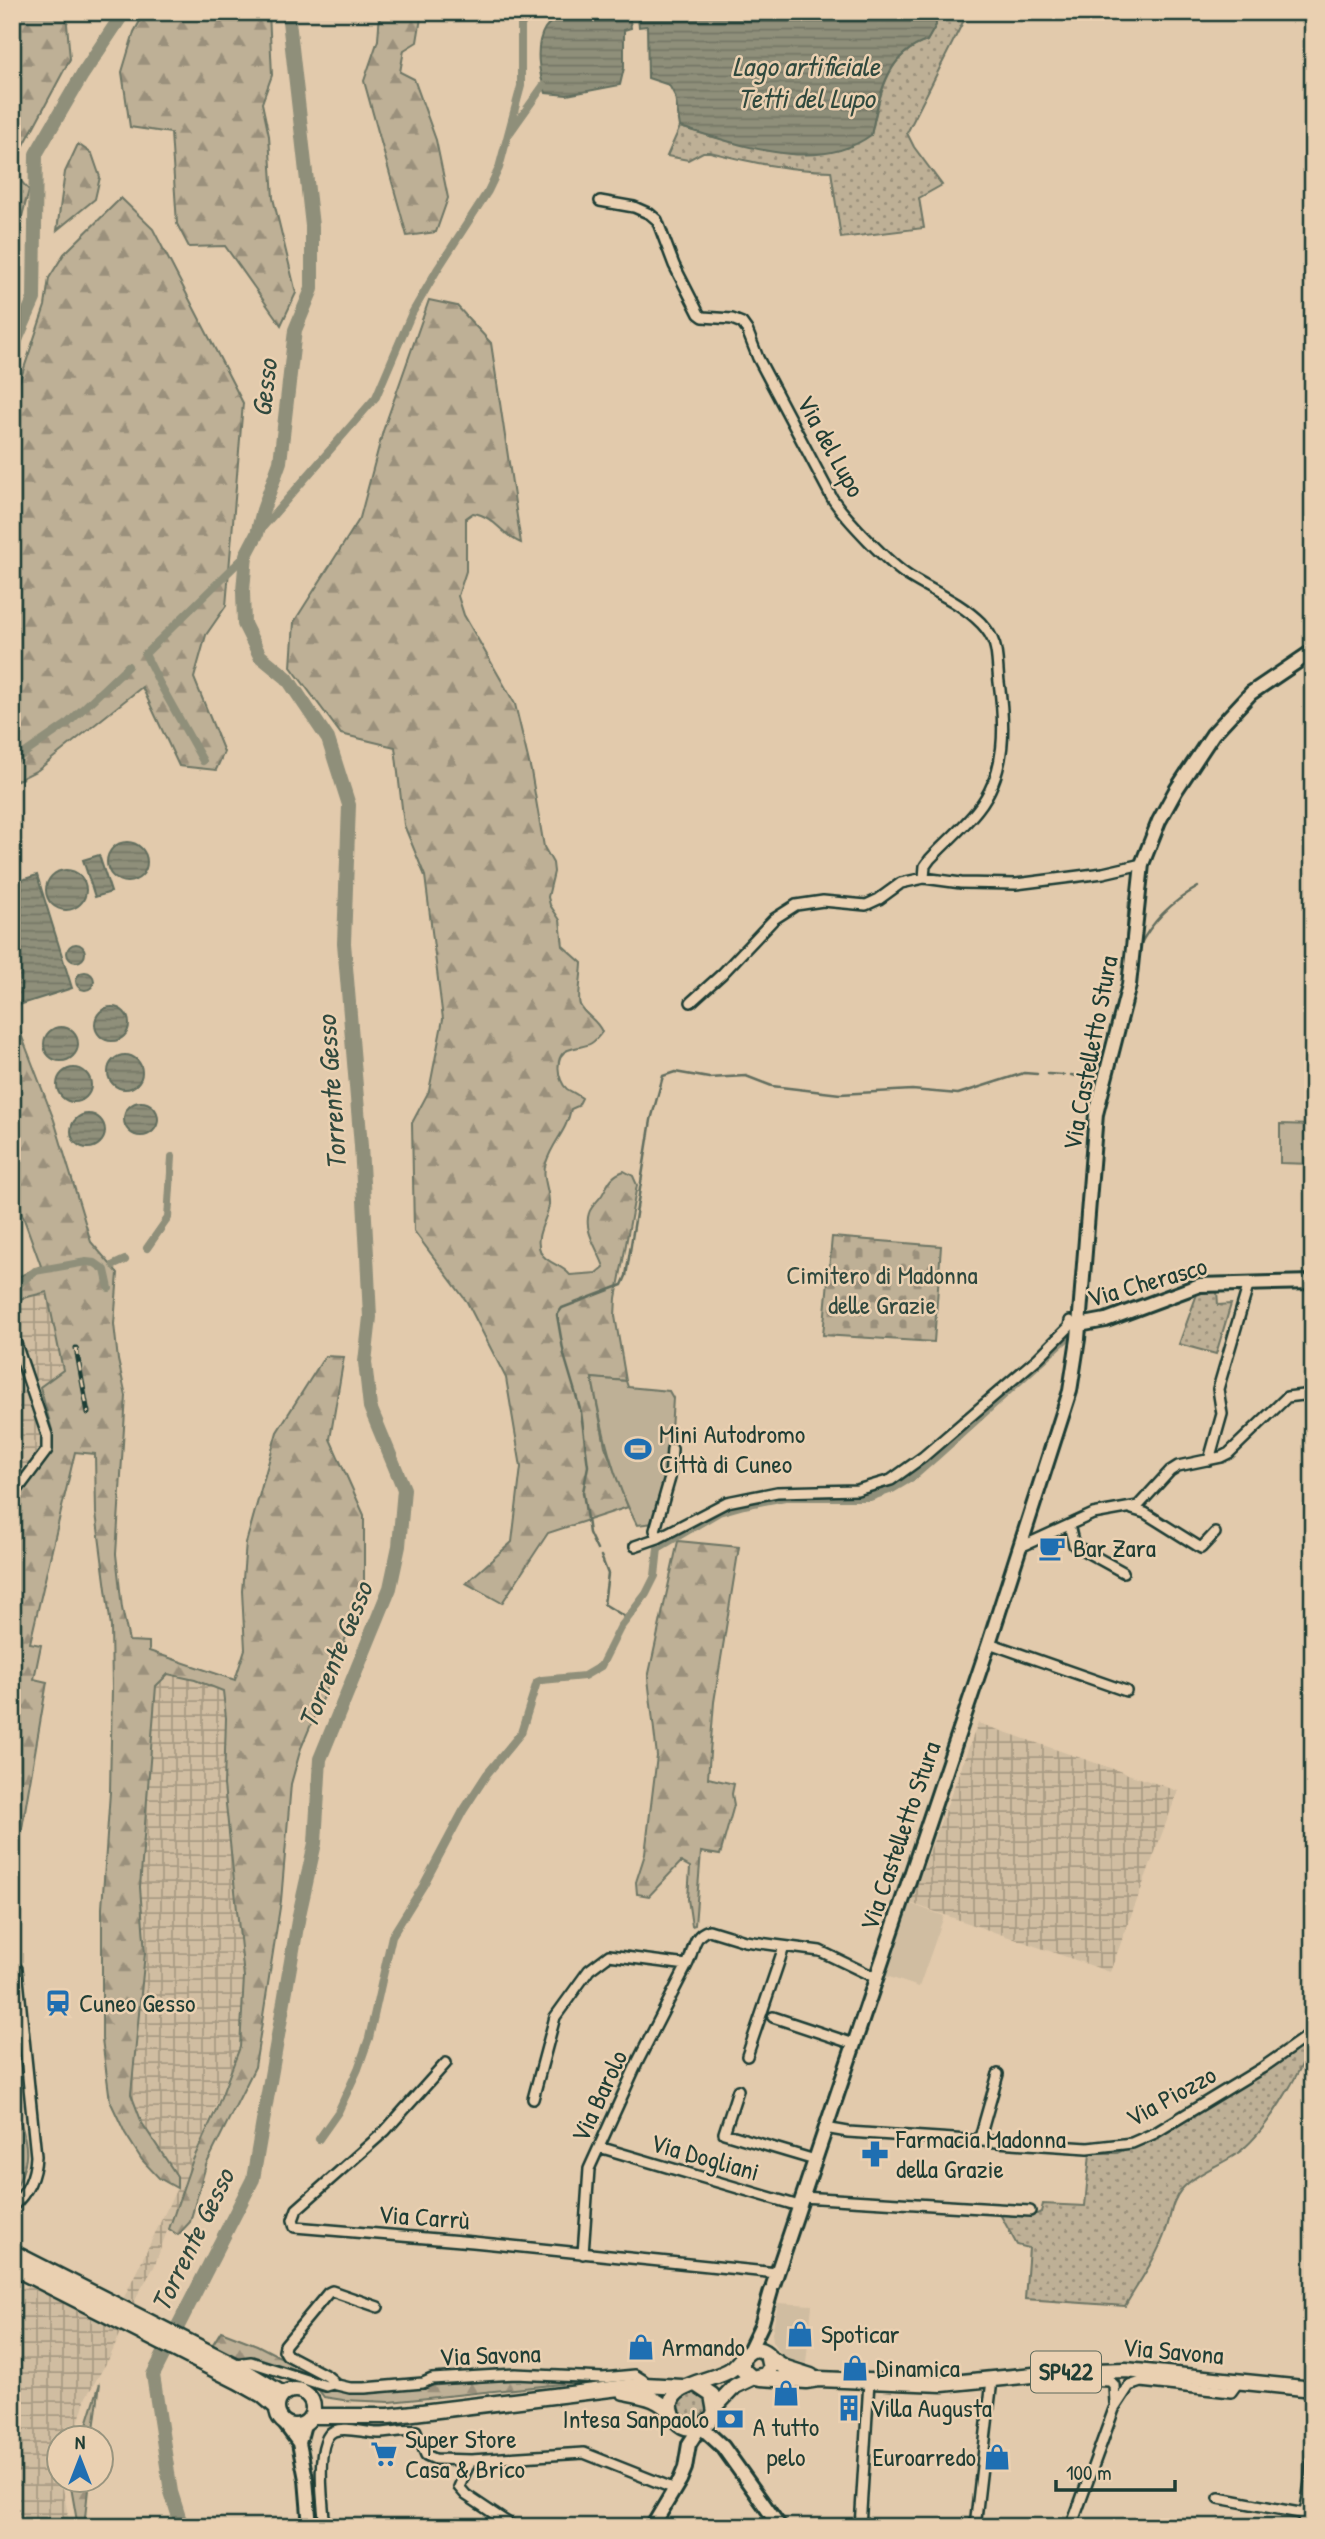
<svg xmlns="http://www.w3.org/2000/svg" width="1325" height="2539" viewBox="0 0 1325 2539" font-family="'Patrick Hand',sans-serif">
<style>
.built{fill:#d0bda1}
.industrial{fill:url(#industrial-grid)}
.grass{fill:url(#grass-dots);stroke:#6e7665;stroke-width:2}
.forest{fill:url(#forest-firs);stroke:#6e7665;stroke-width:2}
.cemetery{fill:url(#cemetery-stones);stroke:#6e7665;stroke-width:2}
.pitch{fill:#beb096;stroke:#6e7665;stroke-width:2}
.water{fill:url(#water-rules);stroke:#626e5e;stroke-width:2}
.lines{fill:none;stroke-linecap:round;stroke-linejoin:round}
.stream{stroke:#626e5e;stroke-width:2.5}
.canal{stroke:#8f8f7a;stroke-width:8}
.river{stroke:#8f8f7a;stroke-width:14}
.street-casing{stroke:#1f3d34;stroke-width:14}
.secondary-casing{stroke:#1f3d34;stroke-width:18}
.primary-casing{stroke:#1f3d34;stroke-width:19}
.street{stroke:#ead0b1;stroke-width:9}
.secondary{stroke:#ead0b1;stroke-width:12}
.primary{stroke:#ead0b1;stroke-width:14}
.rail-casing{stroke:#1f3d34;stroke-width:5}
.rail{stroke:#ead0b1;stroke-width:2.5;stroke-dasharray:8;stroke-linecap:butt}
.labels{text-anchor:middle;stroke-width:5;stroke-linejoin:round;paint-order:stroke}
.shield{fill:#ead0b1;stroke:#5c695a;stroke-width:2}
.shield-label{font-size:24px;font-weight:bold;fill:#1f3d34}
.street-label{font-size:26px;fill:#1f3d34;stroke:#ead0b1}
.park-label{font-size:26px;fill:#2f483e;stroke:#ead0b1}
.poi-label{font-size:26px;fill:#1f3d34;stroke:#ead0b1;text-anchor:start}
.water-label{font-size:28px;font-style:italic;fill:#30493e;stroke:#ead0b1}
</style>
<defs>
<pattern id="industrial-grid" width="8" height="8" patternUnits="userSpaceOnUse" patternTransform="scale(1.75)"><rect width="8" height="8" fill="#d0bda1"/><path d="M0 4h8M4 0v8" fill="none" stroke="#a89b84"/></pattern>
<pattern id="grass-dots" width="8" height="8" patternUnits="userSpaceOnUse" patternTransform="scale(1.75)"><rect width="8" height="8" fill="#beb096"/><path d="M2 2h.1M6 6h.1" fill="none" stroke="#9a907b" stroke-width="1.8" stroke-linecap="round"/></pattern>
<pattern id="forest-firs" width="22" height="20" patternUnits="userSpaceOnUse" patternTransform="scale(1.75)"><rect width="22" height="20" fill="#beb096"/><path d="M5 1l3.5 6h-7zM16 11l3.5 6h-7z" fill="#9a907b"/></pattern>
<pattern id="cemetery-stones" width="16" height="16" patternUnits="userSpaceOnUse" patternTransform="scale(1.75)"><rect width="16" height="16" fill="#beb096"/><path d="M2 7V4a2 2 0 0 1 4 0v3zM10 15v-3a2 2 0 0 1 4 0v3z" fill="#9a907b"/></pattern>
<pattern id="water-rules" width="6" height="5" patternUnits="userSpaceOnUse" patternTransform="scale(1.75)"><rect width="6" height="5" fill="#8f8f7a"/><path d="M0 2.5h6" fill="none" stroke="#747665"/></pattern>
</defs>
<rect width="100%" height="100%" fill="#e2caac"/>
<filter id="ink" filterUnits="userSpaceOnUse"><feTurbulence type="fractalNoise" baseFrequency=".0143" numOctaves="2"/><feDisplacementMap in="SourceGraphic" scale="14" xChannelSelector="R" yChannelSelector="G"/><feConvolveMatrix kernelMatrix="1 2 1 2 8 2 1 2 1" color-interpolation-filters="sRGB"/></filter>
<g filter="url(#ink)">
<path class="built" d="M908 1903 944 1916 919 1987 883 1975Z
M778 2303 812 2305 806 2363 791 2360 781 2354 773 2341 772 2333Z"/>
<path class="industrial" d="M47 1292 63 1370 40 1387 52 1430 50 1452 12 1502V1301Z
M168 1674 194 1680 223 1691 226 1718 224 1785 244 1977 240 2047 192 2162 154 2267 139 2292 110 2357 86 2397 74 2437 60 2438V2480H65L63 2488 70 2527H12V2293L31 2284 111 2324 177 2188V2176L142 2123 131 2094 145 1953 140 1887 156 1685Z
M978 1723 1178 1791 1110 1972 910 1903Z"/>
<path class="grass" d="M936 12H966L967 14 907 133 914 147 942 185 919 198 924 228 841 238 831 171C787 170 754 163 710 152H703L688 160 667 156 680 127 732 142 871 135C880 98 885 54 927 41L936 25Z
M1217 1290 1218 1305 1231 1304 1216 1354 1179 1344 1197 1294Z
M1313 2039C1301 2072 1264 2137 1235 2155 1218 2166 1195 2174 1181 2190 1171 2202 1171 2217 1166 2230 1157 2257 1139 2282 1125 2306L1025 2299 1029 2248 1017 2245 1000 2214H1037L1041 2212 1043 2204 1085 2206 1090 2153H1117L1174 2128Z
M678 2406a15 15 0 1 1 30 0a15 15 0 1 1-30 0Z"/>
<path class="forest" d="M12 12H66L70 59 24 145 12 146Z
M145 12H269L272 75 262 103 269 136 273 198 296 293 281 325 225 246 189 247 177 224 171 133 130 127 122 72 134 32Z
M380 12H422L417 42 404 50 400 72 414 79 436 140 448 198 436 232 407 236 364 81 378 40Z
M78 144 92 154 100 177 95 199 57 230 65 172Z
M12 179 20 180 29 190 12 254Z
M121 198 153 229 243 403 226 606 206 635 194 678 224 752 216 770 179 766 142 687 38 770 12 783V404L45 306 49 278 64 254Z
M429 300 457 306 491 343 521 543C502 536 495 516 473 513L466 518V571L458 596 464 615 515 704 531 771 544 847 553 863 554 872 548 897 550 905 560 920 563 946 582 963C582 973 577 999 580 1005 585 1016 597 1019 602 1032 590 1049 585 1044 568 1050 554 1055 557 1081 567 1089 572 1092 577 1094 582 1098L578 1106 571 1109C566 1133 553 1141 546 1163 541 1178 550 1190 549 1205 547 1221 533 1236 541 1253 547 1264 562 1264 570 1275L597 1273 604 1267C599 1251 583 1231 589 1213 591 1206 598 1201 602 1195 609 1183 610 1176 624 1171L633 1176 637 1185 616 1298 615 1316 626 1381 592 1378 605 1446 628 1507 548 1533 502 1603 466 1583 512 1542 521 1467 506 1378 467 1302 414 1231 412 1123 429 1091 443 1019 425 876 404 825 395 747 341 734 291 667 294 622 360 518 383 431Z
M12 1011 54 1120 91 1242 118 1273 114 1324 118 1360 126 1396 116 1554 122 1608 129 1641 149 1642V1651L235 1680 245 1649 242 1591 246 1543 277 1432 325 1356 344 1357 330 1439 364 1515V1582L338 1661 301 1748 291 1784 281 1901 255 2067 206 2165 190 2222 178 2235 169 2229 192 2162 216 2110 240 2047 244 1977 224 1785 226 1718 223 1691 195 1680 168 1674 156 1686 140 1887 145 1953 131 2094 142 2123 177 2176V2188L159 2178 142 2160 125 2133 110 2101 102 2039V1908L110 1792 112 1689 111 1627 96 1513 95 1454 75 1452 30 1643 41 1645 34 1679 47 1682 12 1887V1502L50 1452 52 1430 40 1387 63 1370 47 1292 12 1301V1280L41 1266 12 1186Z
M678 1541 739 1547 714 1702 708 1778 734 1784 732 1794 734 1805 720 1855 701 1852 695 1925 692 1926 688 1899 690 1867 681 1862 649 1896 637 1894 636 1882 645 1854 657 1756 648 1678Z
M20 2121C31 2153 27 2167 12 2196V2158L17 2122Z
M221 2331 257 2345 329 2382 322 2383 245 2358 236 2360 211 2347Z
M513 2379 580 2382 390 2402 343 2400 324 2397 318 2389 366 2391Z
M100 2383 93 2437H83Z
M73 2480H89L84 2527H78L71 2487Z"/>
<path class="cemetery" d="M832 1237 941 1246 934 1342 823 1335Z"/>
<path class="pitch" d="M1280 1124 1313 1125V1257H1310L1311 1164 1280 1163Z
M592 1378 626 1381 628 1387 669 1391 673 1398 668 1479 654 1523 637 1525C612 1478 602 1430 592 1378Z"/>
<path class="water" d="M568 12H629L631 28 624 30V68L620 85 567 95 546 93C539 75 534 46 545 28 550 21 560 16 568 12Z
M637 12H935L936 25 927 41C885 54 879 98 871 135 817 175 738 144 680 127L675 96 669 85 648 78 647 26 639 27Z
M107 862a20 20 0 1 1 40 0a20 20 0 1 1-40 0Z
M99 855 111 892 95 897 83 860Z
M46 890a20 20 0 1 1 40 0a20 20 0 1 1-40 0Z
M37 875 72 988 19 1005 12 984V883Z
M67 953a9 9 0 1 1 18 0a9 9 0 1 1-18 0Z
M76 981a9 9 0 1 1 18 0a9 9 0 1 1-18 0Z
M95 1024a17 17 0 1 1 34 0a17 17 0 1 1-34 0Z
M44 1044a17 17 0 1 1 34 0a17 17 0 1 1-34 0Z
M108 1072a17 17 0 1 1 34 0a17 17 0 1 1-34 0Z
M57 1085a17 17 0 1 1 34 0a17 17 0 1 1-34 0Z
M124 1119a17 17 0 1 1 34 0a17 17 0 1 1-34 0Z
M71 1131a17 17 0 1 1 34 0a17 17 0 1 1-34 0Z"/>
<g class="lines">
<path class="stream" d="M1126 946 1129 902
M1139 947C1152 921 1173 901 1198 887
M1099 1070 1108 1040
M1048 1074 1064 1075
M1071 1075 1086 1077
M597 1550 589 1533 583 1492 588 1466 581 1412 564 1355 557 1315 562 1308 622 1285 626 1276 651 1120 663 1076 675 1072 709 1078 746 1076 772 1086 840 1094 912 1090 958 1094 1024 1073 1037 1074
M601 1556 608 1574 604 1604 627 1618"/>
<path class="canal" d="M629 15 637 14
M509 134 543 86
M257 534 376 397 411 315 437 270 488 191 499 168 521 86V26L527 12
M203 761 160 684 145 654 246 555
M12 762 67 724 128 666
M147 1248 168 1218 172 1157
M114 1265 125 1260
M12 1290 35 1271 86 1262 95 1263 105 1270 109 1288
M319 2139 338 2112 358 2069 369 2038 392 1936 423 1886 463 1811 487 1774 521 1733 537 1682 542 1680 584 1676 601 1666 620 1628 646 1594 655 1576 658 1548 719 1512 744 1505 785 1497H870L892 1489 914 1476 939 1454 1070 1335"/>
<path class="river" d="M12 349 34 299 36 154 82 75 124 12
M182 2527 171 2492 153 2375 253 2179 299 1915 315 1843 320 1759 390 1588 399 1546 404 1489 370 1407 365 1362 370 1317 367 1255 361 1146 344 943 349 805 328 739 287 678 260 656 244 624 243 591 246 555 257 534 263 510 280 462 295 330 312 289V226L288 12"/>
<g class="street-casing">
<path id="street" d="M600 201 634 207 650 214 657 220 674 265 699 314 703 317 732 319 742 323 747 330 758 358 832 498C845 518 890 565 910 577 934 592 960 602 981 623 1000 643 996 657 999 682 1005 725 1007 772 978 809 964 827 946 842 930 859L925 866 924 878
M691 1002 722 974 774 919 796 905 823 901 866 905 879 899 901 883 924 878 961 883 1016 884 1103 873 1142 864
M12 1332 47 1435V1450L12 1497
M1209 1460 1222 1414 1218 1389 1249 1283
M1132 1509 1145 1513 1201 1548 1215 1533
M1069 1525 1074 1545 1123 1572
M658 1538 655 1530 670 1478 672 1449
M1020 1545H1025L1093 1514 1138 1506 1170 1471 1178 1466 1221 1457 1229 1453 1287 1397 1303 1395 1313 1399
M635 1546 658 1538 727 1502 777 1492 857 1490 891 1480 923 1457 1038 1358 1069 1327 1070 1321
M989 1643 1126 1691
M773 2017 854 2044
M747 2056 784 1947
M446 2063 385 2131 297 2209 293 2220 295 2227 473 2242 777 2273
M738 2090 724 2133 815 2160
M533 2099 555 2017 589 1970 609 1955 687 1965C694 1952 692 1935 709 1930L745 1941 820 1951 876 1978
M825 2128 848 2132 1088 2148 1132 2143 1155 2133 1262 2068 1313 2032
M979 2141 998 2074
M599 2147 799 2206
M802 2197 1030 2211
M12 2207C28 2192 35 2177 36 2156L17 1969
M583 2254 589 2169 638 2061 687 1965
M235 2364 251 2362 326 2386 333 2384 350 2388H365L423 2383 432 2379 515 2374 603 2378 635 2375 643 2380 644 2385
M1066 2374 1080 2380 1110 2381 1114 2385 1115 2403
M333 2384 332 2380 327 2376 287 2355 284 2350 285 2345 328 2293 332 2291 378 2307
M471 2460 459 2487 466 2495 514 2527
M1219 2498 1305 2514
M325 2527C323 2508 314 2439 334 2431 346 2426 364 2433 378 2433 391 2433 403 2429 416 2431L426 2455 435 2459 471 2460 584 2453 675 2489
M860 2527 869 2382
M975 2527 992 2380
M1071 2527 1114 2409 1129 2386 1141 2382 1231 2392 1239 2381
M1302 2527C1314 2478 1312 2439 1312 2389"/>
</g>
<g class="secondary-casing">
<path id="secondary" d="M1079 1325 1106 1320 1200 1285 1313 1282
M773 2285 989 1643 1070 1391 1078 1339 1096 1114 1129 985 1142 864 1159 821 1176 790 1213 734 1251 693 1313 651
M749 2351 761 2326 771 2291
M285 2424 299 2443 306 2479 310 2527
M701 2427 723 2447 780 2527
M299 2443 304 2424
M652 2527 680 2480 685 2468 689 2444 700 2427"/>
</g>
<g class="primary-casing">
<path id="primary" d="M12 2252 238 2367 283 2394
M12 2267 237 2381 262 2395 276 2407
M770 2358 786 2368 811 2376
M760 2378 807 2381 819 2379 942 2384 1063 2372 1126 2370 1313 2389
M697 2385 712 2395 715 2412C708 2429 682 2436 673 2415 659 2382 715 2383 733 2368 744 2358 751 2341 767 2354L770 2368 765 2375 752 2378 742 2369V2360
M277 2408a18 18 0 1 1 36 0a18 18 0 1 1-36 0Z
M624 2392C644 2396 660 2398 673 2415
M716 2406 735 2386 752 2378
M312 2416H389L644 2385 682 2387"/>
</g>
<use href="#street" class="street"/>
<use href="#secondary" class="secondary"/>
<use href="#primary" class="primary"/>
<g class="rail-casing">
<path id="rail" d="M76 1348 88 1413"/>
</g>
<use href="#rail" class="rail"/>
</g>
</g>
<defs>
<g id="stadium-bare" transform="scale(2.1)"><path d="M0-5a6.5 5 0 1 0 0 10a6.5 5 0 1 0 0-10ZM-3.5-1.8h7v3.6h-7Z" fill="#1f6fb2" stroke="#ead0b1" stroke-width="2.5" paint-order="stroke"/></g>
<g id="cafe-bare" transform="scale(2.1)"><path d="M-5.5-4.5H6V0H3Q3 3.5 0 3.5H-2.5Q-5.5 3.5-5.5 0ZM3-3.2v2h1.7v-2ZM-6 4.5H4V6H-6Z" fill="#1f6fb2" stroke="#ead0b1" stroke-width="2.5" paint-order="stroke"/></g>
<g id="station-bare" transform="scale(2.1)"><path d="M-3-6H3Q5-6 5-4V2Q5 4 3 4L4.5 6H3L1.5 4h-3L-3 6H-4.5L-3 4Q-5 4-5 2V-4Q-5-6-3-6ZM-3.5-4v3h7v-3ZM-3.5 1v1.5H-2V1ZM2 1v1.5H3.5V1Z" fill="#1f6fb2" stroke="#ead0b1" stroke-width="2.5" paint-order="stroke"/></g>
<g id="pharmacy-bare" transform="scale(2.1)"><path d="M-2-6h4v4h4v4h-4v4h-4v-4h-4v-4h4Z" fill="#1f6fb2" stroke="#ead0b1" stroke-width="2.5" paint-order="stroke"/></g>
<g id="shop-bare" transform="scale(2.1)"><path d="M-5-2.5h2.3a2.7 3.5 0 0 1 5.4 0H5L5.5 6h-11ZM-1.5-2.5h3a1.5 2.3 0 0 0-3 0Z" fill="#1f6fb2" stroke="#ead0b1" stroke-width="2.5" paint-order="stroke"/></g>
<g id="building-bare" transform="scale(2.1)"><path d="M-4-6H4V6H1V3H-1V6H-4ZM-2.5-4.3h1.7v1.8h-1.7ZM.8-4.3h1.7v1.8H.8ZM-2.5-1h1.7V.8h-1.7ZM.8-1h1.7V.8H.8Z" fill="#1f6fb2" stroke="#ead0b1" stroke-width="2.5" paint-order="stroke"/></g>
<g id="bank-bare" transform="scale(2.1)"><path d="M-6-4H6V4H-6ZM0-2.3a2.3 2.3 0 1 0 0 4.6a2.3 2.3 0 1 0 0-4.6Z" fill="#1f6fb2" stroke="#ead0b1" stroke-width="2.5" paint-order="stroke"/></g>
<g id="supermarket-bare" transform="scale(2.1)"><path d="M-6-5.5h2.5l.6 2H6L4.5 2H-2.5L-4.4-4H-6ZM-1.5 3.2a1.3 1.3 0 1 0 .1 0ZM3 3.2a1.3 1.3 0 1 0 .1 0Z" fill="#1f6fb2" stroke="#ead0b1" stroke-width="2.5" paint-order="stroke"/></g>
</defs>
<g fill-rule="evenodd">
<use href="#stadium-bare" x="638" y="1449"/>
<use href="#cafe-bare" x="1052" y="1548"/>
<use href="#station-bare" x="58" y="2003"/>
<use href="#pharmacy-bare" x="875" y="2154"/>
<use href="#shop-bare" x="800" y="2334"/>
<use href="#shop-bare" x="641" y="2347"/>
<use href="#shop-bare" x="855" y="2368"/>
<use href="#shop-bare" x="786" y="2393"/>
<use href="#building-bare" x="849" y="2408"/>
<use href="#bank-bare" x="730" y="2419"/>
<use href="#supermarket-bare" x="384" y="2454"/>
<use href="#shop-bare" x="997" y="2457"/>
</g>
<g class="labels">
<rect class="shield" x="1031" y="2351.5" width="70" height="41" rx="5"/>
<g class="shield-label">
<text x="1066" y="2380">SP422</text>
</g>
<g class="street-label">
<text transform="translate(831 446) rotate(61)" y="9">Via del Lupo</text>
<text transform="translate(1090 1053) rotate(-79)" y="9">Via Castelletto Stura</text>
<text transform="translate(1147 1282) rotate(-16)" y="9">Via Cherasco</text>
<text transform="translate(900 1836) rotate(-71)" y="9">Via Castelletto Stura</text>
<text transform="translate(599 2096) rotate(-65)" y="9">Via Barolo</text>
<text transform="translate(1171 2096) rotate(-29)" y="9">Via Piozzo</text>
<text transform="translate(705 2157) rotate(16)" y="9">Via Dogliani</text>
<text transform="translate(424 2217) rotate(4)" y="9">Via Carrù</text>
<text transform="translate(1173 2351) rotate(5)" y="9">Via Savona</text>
<text transform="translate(490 2355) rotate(-2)" y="9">Via Savona</text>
</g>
<g class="park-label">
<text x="882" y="1284">Cimitero di Madonna<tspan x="882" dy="30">delle Grazie</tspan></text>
</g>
<g class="poi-label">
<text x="659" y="1443">Mini Autodromo<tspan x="659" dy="30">Città di Cuneo</tspan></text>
<text x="1073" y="1557">Bar Zara</text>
<text x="79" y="2012">Cuneo Gesso</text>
<text x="896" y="2148">Farmacia Madonna<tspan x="896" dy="30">della Grazie</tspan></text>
<text x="821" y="2343">Spoticar</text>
<text x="662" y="2356">Armando</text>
<text x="876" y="2377">Dinamica</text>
<text x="870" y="2417">Villa Augusta</text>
<text x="709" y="2428" text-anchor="end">Intesa Sanpaolo</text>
<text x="786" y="2436" text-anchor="middle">A tutto<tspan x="786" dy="30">pelo</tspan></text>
<text x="405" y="2448">Super Store<tspan x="405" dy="30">Casa &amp; Brico</tspan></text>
<text x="976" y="2466" text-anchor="end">Euroarredo</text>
</g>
<g class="water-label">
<text x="806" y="76">Lago artificiale<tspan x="806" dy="32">Tetti del Lupo</tspan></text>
<text transform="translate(264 388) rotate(-83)" y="10">Gesso</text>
<text transform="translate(331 1093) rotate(-94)" y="10">Torrente Gesso</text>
<text transform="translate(335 1655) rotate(-68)" y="10">Torrente Gesso</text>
<text transform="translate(192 2240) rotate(-64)" y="10">Torrente Gesso</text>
</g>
</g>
<rect width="1325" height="2539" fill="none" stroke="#ead0b1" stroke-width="42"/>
<rect x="21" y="21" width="1283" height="2497" fill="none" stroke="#1f3d34" stroke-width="2.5" filter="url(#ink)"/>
<g transform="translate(80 2459)"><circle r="33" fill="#ead0b1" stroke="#99957f" stroke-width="2"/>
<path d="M0-5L12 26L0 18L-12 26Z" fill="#1f6fb2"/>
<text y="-10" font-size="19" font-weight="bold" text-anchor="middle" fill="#1f3d34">N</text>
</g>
<path d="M1056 2480v10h119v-10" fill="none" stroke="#1f3d34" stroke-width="3.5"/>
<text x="1066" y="2480" font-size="21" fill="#1f3d34" stroke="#ead0b1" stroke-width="5" paint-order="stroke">100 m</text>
</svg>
